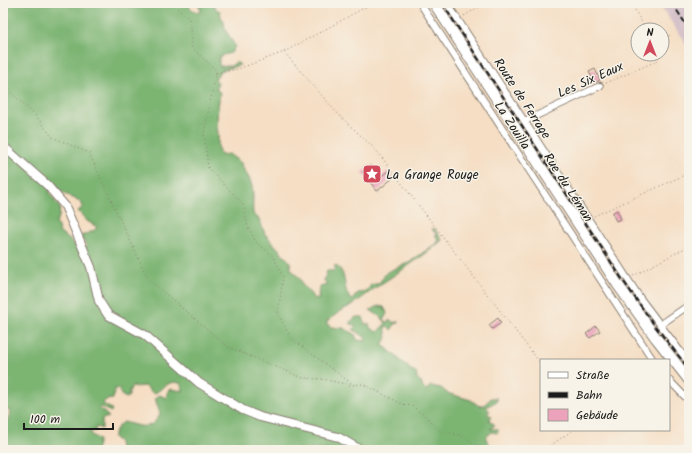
<svg xmlns="http://www.w3.org/2000/svg" width="692" height="453" viewBox="0 0 692 453" font-family="Kalam,sans-serif">
<style>
.industrial{fill:#d2bdc6}
.forest{fill:#7cb472;stroke:#4c6847;fill-rule:evenodd}
.building{fill:#eca2bb}
.lines{fill:none;stroke-linecap:round;stroke-linejoin:round}
.minor-casing{stroke:#887d70;stroke-width:8}
.tertiary-casing{stroke:#887d70;stroke-width:10}
.primary-casing{stroke:#887d70;stroke-width:12}
.path{stroke:#887d70;stroke-width:1;stroke-dasharray:1 3;stroke-linecap:butt}
.minor{stroke:#fff;stroke-width:6}
.tertiary{stroke:#fff;stroke-width:8}
.primary{stroke:#fff;stroke-width:10}
.rail{stroke:#1c1c1c;stroke-width:2;stroke-dasharray:6 3;stroke-linecap:butt}
.labels{text-anchor:middle;stroke-width:3;stroke-linejoin:round;paint-order:stroke}
.street-label{font-size:13px;fill:#1c1c1c;stroke:#f7f3e8}
.poi-label{font-size:13px;fill:#1c1c1c;stroke:#f7f3e8;text-anchor:start}
</style>
<rect width="100%" height="100%" fill="#f7f3e8"/>
<filter id="ink" filterUnits="userSpaceOnUse"><feTurbulence type="fractalNoise" baseFrequency=".025" numOctaves="2"/><feDisplacementMap in="SourceGraphic" scale="8" xChannelSelector="R" yChannelSelector="G"/><feConvolveMatrix kernelMatrix="1 2 1 2 8 2 1 2 1" color-interpolation-filters="sRGB"/></filter>
<filter id="wash" filterUnits="userSpaceOnUse"><feTurbulence type="fractalNoise" baseFrequency=".012" numOctaves="4" result="noise"/><feDisplacementMap in="SourceGraphic" scale="16" xChannelSelector="R" yChannelSelector="G"/><feGaussianBlur stdDeviation="0.9" result="paint"/><feColorMatrix in="noise" values="0 0 0 0 0 0 0 0 0 0 0 0 0 0 0 0 0 1.4 0 .05"/><feComposite in="paint" operator="in"/></filter>
<g filter="url(#wash)">
<rect width="100%" height="100%" fill="#f5dec4"/>
<path class="industrial" d="M659 3H685L689 8V49Z"/>
<path class="forest" d="M3 3H187L191 9 199 13 201 9 197 3H213L216 9 220 11 221 17 224 21 225 29 235 46 231 53 223 55 219 58V66H231L236 62 240 65 220 71 215 79 218 83 216 88 220 93C218 109 216 118 218 134 219 142 216 148 221 155L229 154 241 163C243 170 247 174 250 180 255 193 252 201 253 214L259 219 265 234 290 262 291 269 301 280 302 285 308 290 314 299H319L318 294 320 287 327 285 324 280 327 271H334L335 265C349 272 341 292 352 300L358 293 366 292 371 285 379 283 387 272 410 262 438 242 439 240 436 237V233L431 229 434 228 442 240C418 262 387 278 362 298 353 306 337 311 330 320H327V324L331 327 343 328 355 334 357 340 366 341 365 337 353 329 356 326 349 323 356 317H363L365 324H369L370 328 377 332 386 323 382 318 370 310 379 306 384 307 387 313 384 319 387 322 390 320 395 323 398 321 399 323 395 324 391 330 388 326 385 327 387 338 382 344 411 370 416 372 417 378 421 382 423 388 426 390 431 386 441 388 447 393 471 400 479 406 484 405 491 398H497V401L486 407 490 411 487 414 492 416 489 420 495 425 490 429H497L499 431 497 433 492 432 486 437 487 441 496 450H272L267 447 265 450H227L223 445H220L217 450H120L119 442 114 438V434L119 425 124 422C139 426 151 432 160 414L155 398 160 395 166 398 168 392 171 389 183 391 181 384C171 378 162 389 154 394L145 386 132 387 129 391V396L126 398 121 395 119 389H115L113 399 106 400 103 403 106 406 112 409 111 412 102 407 99 408 109 417 102 419V429L96 427 95 431H90L92 435 99 440 96 450H3V433L5 431 3 430V415L5 412 6 420 8 421 10 410H5L3 408V402L6 401 3 399V396L6 400 9 397 3 391ZM54 186 65 194 81 202 83 207 78 211 87 221 97 227 93 231 81 236 82 240 87 245 86 247 77 248 71 241 60 233 56 222 59 217 60 208 49 192Z"/>
<g id="blocks">
<path class="building" d="M595 69 600 80 595 83 589 72Z
M371 165 380 177 388 171 393 178 377 191 362 172Z
M617 210 621 219 616 221 612 213Z
M498 318 501 323 492 329 489 325Z
M596 326 600 331 590 338 586 334Z"/>
</g>
</g>
<g filter="url(#ink)">
<use href="#blocks" fill-opacity="0" stroke="#887d70" stroke-width="1"/>
<g class="lines">
<g class="minor-casing">
<path id="minor" d="M420 3 653 360
M447 3 640 298 689 363
M525 121 600 86
M660 325 689 305
M669 380 689 401"/>
</g>
<g class="tertiary-casing">
<path id="tertiary" d="M3 146 47 185 65 206 91 267 99 301 108 315 145 335 199 383 243 410 260 417 338 437 361 450"/>
</g>
<g class="primary-casing">
<path id="primary" d="M434 3 618 285 656 338 689 380"/>
</g>
<path class="path" d="M171 3 189 19 191 26 192 48 215 69 216 73 204 133 208 168 243 204 248 227 256 242 273 256 283 277 278 314 291 338 352 384
M631 3 646 30
M464 16 486 3
M662 40 672 34
M284 52 373 3
M216 73 238 69 284 52 338 114 376 150 541 364
M606 83 657 61 659 58V54
M3 85 37 117 52 137 89 153 148 279 228 347 303 378 322 379 350 385 363 384 402 404 412 406 429 419 440 431 460 435 486 450
M594 216 689 173
M633 276 689 246
M544 450 573 430"/>
<use href="#minor" class="minor"/>
<use href="#tertiary" class="tertiary"/>
<use href="#primary" class="primary"/>
<path class="rail" d="M442 3 624 282 655 326 689 369
M672 3 689 29"/>
</g>
</g>
<defs>
<g id="sight-square" transform="scale(1)"><rect x="-9" y="-9" width="18" height="18" rx="4" fill="#d1495b" stroke="#f7f3e8"/><path d="M0-6L1.8-2.2L6-1.7L2.9 1.2L3.7 5.4L0 3.3L-3.7 5.4L-2.9 1.2L-6-1.7L-1.8-2.2Z" fill="#fff"/></g>
</defs>
<g fill-rule="evenodd">
<use href="#sight-square" x="372" y="174"/>
</g>
<g class="labels">
<g class="street-label">
<text transform="translate(590 79) rotate(-24)" y="5">Les Six Eaux</text>
<text transform="translate(523 98) rotate(57)" y="5">Route de Ferrage</text>
<text transform="translate(513 125) rotate(57)" y="5">La Zouilla</text>
<text transform="translate(569 187) rotate(57)" y="5">Rue du Léman</text>
</g>
<g class="poi-label">
<text x="386" y="179">La Grange Rouge</text>
</g>
</g>
<rect width="692" height="453" fill="none" stroke="#f7f3e8" stroke-width="16"/>
<rect x="540" y="359" width="130" height="72" fill="#f7f3e8" stroke="#9f9d96"/>
<rect x="548" y="372" width="20" height="6" fill="#ffffff" stroke="#9f9d96"/>
<text x="576" y="379" font-size="12" fill="#1c1c1c">Straße</text>
<rect x="548" y="392" width="20" height="6" fill="#1c1c1c" stroke="#9f9d96"/>
<text x="576" y="399" font-size="12" fill="#1c1c1c">Bahn</text>
<rect x="548" y="409" width="20" height="12" fill="#eca2bb" stroke="#9f9d96"/>
<text x="576" y="419" font-size="12" fill="#1c1c1c">Gebäude</text>
<g transform="translate(650 42)"><circle r="19" fill="#f7f3e8" stroke="#9f9d96"/>
<path d="M0-3L7 15L0 10L-7 15Z" fill="#d1495b"/>
<text y="-6" font-size="11" font-weight="bold" text-anchor="middle" fill="#1c1c1c">N</text>
</g>
<path d="M24 423v6h89v-6" fill="none" stroke="#1c1c1c" stroke-width="2"/>
<text x="30" y="423" font-size="12" fill="#1c1c1c" stroke="#f7f3e8" stroke-width="3" paint-order="stroke">100 m</text>
</svg>
